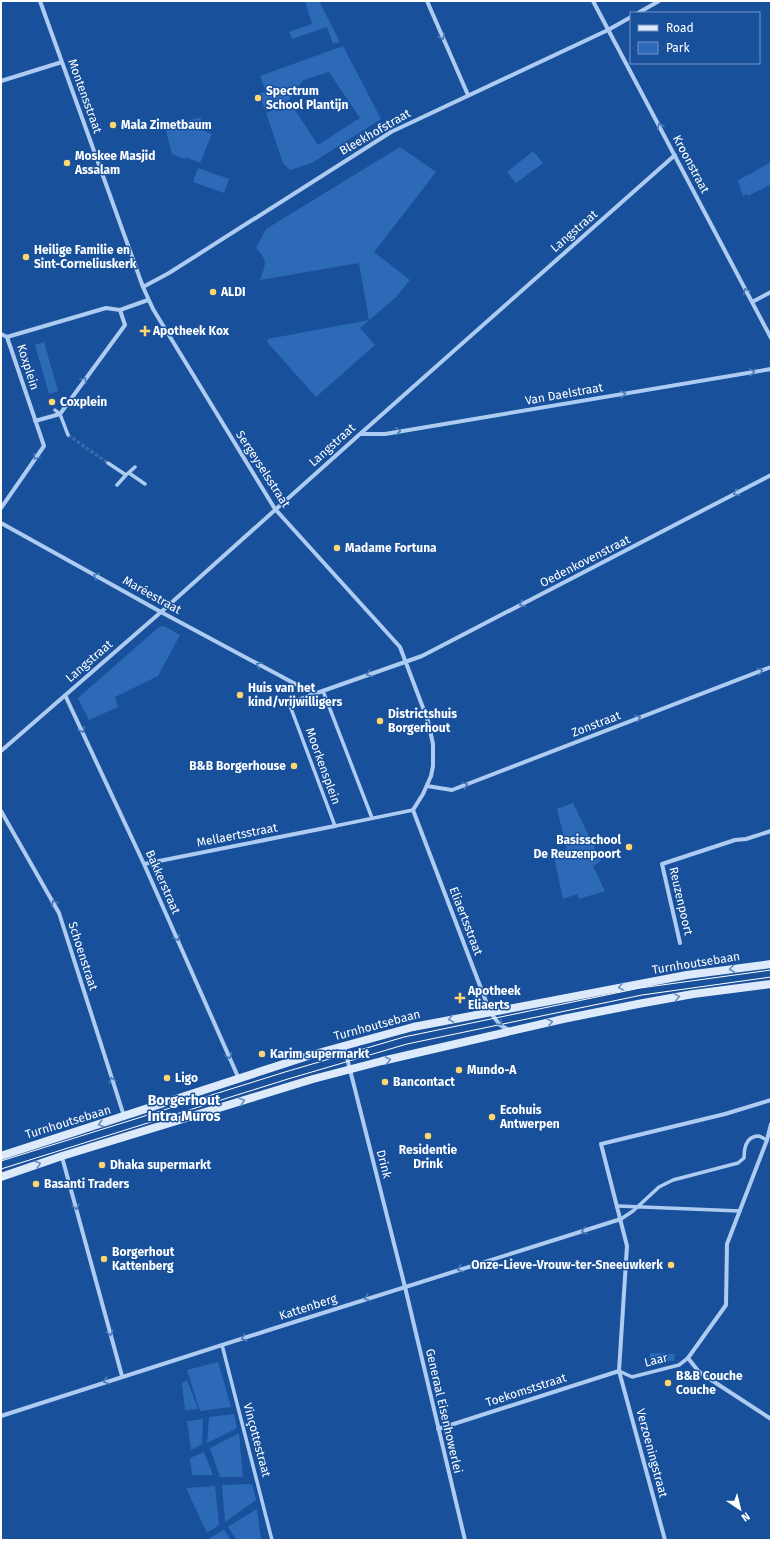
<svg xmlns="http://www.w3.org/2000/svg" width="772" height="1541" viewBox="0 0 772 1541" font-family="'Fira Sans',sans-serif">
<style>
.green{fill:#2c6ab8}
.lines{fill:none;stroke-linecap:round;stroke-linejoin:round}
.pedestrian-tunnel{stroke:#3b6aaa;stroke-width:3.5;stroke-dasharray:3.5 2;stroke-linecap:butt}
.pedestrian{stroke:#aeccf2;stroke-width:3.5}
.minor{stroke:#aeccf2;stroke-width:4}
.secondary{stroke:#ddeafc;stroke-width:8}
.tram{stroke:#fff;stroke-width:1}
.oneway{stroke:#4c7bb9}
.oneway2{stroke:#678ec2}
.poi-dot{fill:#ffd66f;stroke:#18509b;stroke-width:1.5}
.labels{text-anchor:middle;stroke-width:3;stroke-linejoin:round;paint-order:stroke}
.poi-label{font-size:12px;font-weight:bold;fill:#fff;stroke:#18509b;text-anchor:start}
.street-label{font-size:12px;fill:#fff;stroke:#18509b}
.quarter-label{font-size:14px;font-weight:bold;fill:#fff;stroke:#18509b}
</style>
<rect width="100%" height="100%" fill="#18509b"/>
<path class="green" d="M305 1H319L340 42 333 44 327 27 292 39 289 32 312 24Z
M343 46 381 119 312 163 290 170 283 163 266 113 291 104 318 145 360 118 329 72 303 80 289 100 265 110 259 94 266 91 260 76Z
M202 117 197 128 212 134 200 163 186 157 185 159 172 154 165 127Z
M400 147 436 172 374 252 410 280 396 297 360 328 375 345 316 397 267 342 268 339 369 320 359 263 260 280C265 264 269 262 256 248L266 229Z
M533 151 543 163 516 183 507 172Z
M771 162V184L748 196 747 194 743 196 740 188 741 187 737 181Z
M198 168 229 179 224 193 193 182Z
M44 342 58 391 49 394 35 345Z
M164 626 180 635 158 676 115 697 118 707 89 720 78 698 159 627Z
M573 803 601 861 593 866 605 891 579 899 577 894 563 899 553 852 567 849 557 809Z
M650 1353 675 1354 674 1361 650 1360Z
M218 1362 231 1407 200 1411 187 1370Z
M187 1380 198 1409 185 1410 182 1383Z
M234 1414 237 1428 207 1443 209 1417Z
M203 1419 202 1444 191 1450 187 1421Z
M239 1433 243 1477H220L210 1448Z
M204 1452 213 1475H192L190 1458Z
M252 1484 256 1500 225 1522 222 1485Z
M215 1486 219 1525 207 1533 186 1488Z
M257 1509 261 1540H237L228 1527Z
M224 1530 231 1540H210V1538Z"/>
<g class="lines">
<path class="pedestrian-tunnel" d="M68 435 108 463"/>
<path class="pedestrian" d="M55 410 60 414 68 435
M108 463 126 475 135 467
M129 473 145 484
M117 485 126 475
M323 691 372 818
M314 694 289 703 335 826 413 810
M618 1206 740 1211
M621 1219 633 1211 659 1187 673 1180 738 1163 744 1158C744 1148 746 1136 759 1136L767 1140
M222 1345 272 1540
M619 1371 632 1377 679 1365 688 1358"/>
<path class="minor" d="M40 1 143 287 153 309 275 509 400 647 428 721 433 744V766L431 776 423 794 413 810 490 1012 500 1025 511 1031
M427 1 468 95
M593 1 771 338
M638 13 659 1
M1 81 62 62
M143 287 169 273 391 132 608 30 631 17
M752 302 771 292
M1 334 7 337
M7 337 106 308 120 310 148 300
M35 421 60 414 125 325 120 310
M360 434H385L771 369
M1 508 44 446 7 337
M1 523 161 612 314 694 422 656 771 475
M65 695 144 864 239 1079
M1 751 161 612 360 434 675 155
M427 786 452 790 771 667
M1 811 59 913 124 1116
M144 864 335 826
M680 943 662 864 735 840 746 839 771 831
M344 1046 405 1287 465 1540
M771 1124 767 1140 727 1244 726 1305 688 1358 699 1372 771 1419
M62 1157 122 1376
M1 1416 269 1330 621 1219
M438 1429 619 1371
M665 1540 619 1371 627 1246 601 1144 725 1114 771 1100"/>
<path class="secondary" d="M1 1156 311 1055 413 1027 687 975 771 964
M1 1177 62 1156 313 1079 382 1061 563 1019 638 1004 693 994 771 984"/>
<path class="tram" d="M1 1161 285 1072 404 1037 640 988 771 970
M1 1169 288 1079 407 1044 642 995 771 977"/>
</g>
<defs><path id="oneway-chevron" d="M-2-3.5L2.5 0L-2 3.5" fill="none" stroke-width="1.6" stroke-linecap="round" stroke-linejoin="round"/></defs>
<g class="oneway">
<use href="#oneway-chevron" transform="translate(442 37) rotate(67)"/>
<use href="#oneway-chevron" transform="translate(660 126) rotate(-118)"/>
<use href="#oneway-chevron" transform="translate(746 291) rotate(-118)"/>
<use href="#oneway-chevron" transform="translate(752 372) rotate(-10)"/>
<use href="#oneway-chevron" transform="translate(84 380) rotate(-54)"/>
<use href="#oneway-chevron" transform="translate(623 394) rotate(-10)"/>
<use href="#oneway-chevron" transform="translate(398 431) rotate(-9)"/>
<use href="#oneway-chevron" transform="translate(36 457) rotate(124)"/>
<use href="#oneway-chevron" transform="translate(736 493) rotate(152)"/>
<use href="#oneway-chevron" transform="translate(96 576) rotate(-151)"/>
<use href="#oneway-chevron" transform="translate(522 604) rotate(153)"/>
<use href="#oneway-chevron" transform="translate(259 665) rotate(-152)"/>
<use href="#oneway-chevron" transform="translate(760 671) rotate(-21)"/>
<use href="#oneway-chevron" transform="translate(369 674) rotate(160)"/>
<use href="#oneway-chevron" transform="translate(638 718) rotate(-21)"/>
<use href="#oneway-chevron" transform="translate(82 730) rotate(65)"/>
<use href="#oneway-chevron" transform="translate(465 785) rotate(-21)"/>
<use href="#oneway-chevron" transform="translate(54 903) rotate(-120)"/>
<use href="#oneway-chevron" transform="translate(177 938) rotate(66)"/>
<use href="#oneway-chevron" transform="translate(500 1023) rotate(42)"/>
<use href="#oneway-chevron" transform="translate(229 1056) rotate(66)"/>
<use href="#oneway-chevron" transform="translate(112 1080) rotate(-108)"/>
<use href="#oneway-chevron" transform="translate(76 1207) rotate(75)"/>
<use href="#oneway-chevron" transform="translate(584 1231) rotate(163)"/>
<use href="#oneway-chevron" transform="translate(460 1269) rotate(163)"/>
<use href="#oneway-chevron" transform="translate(367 1298) rotate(162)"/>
<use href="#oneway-chevron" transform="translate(110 1333) rotate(75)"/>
<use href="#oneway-chevron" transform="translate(244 1338) rotate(162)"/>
<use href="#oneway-chevron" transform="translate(106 1381) rotate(162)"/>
</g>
<g class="oneway2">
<use href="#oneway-chevron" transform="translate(732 969) rotate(173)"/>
<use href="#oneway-chevron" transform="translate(621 987) rotate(170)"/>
<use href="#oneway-chevron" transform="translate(677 997) rotate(-10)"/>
<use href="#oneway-chevron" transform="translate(451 1019) rotate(170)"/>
<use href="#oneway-chevron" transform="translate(550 1022) rotate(-13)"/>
<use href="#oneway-chevron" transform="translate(388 1060) rotate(-11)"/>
<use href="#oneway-chevron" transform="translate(242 1101) rotate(-17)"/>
<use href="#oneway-chevron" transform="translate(101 1124) rotate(163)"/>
<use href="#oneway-chevron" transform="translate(38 1164) rotate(-19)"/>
</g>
<g class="poi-dot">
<circle cx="258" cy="98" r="4"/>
<circle cx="113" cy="125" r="4"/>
<circle cx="67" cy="163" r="4"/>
<circle cx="26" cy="257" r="4"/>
<circle cx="213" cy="292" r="4"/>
<path d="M143 325h4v4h4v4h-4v4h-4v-4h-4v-4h4z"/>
<circle cx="52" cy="402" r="4"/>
<circle cx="337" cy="548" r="4"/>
<circle cx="240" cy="695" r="4"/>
<circle cx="380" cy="721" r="4"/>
<circle cx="294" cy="766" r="4"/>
<circle cx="629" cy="847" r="4"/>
<path d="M458 992h4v4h4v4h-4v4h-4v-4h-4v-4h4z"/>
<circle cx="262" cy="1054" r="4"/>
<circle cx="459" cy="1070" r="4"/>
<circle cx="167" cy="1078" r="4"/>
<circle cx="385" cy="1082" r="4"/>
<circle cx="492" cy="1117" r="4"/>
<circle cx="428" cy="1136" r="4"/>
<circle cx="102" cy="1165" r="4"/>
<circle cx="36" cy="1184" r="4"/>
<circle cx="104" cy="1259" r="4"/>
<circle cx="671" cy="1265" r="4"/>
<circle cx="668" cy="1383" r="4"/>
</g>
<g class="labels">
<g class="poi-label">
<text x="266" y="95">Spectrum<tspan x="266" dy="14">School Plantijn</tspan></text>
<text x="121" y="129">Mala Zimetbaum</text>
<text x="75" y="160">Moskee Masjid<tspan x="75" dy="14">Assalam</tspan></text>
<text x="34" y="254">Heilige Familie en<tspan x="34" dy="14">Sint-Corneliuskerk</tspan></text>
<text x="221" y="296">ALDI</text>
<text x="153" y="335">Apotheek Kox</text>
<text x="60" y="406">Coxplein</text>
<text x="345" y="552">Madame Fortuna</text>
<text x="248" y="692">Huis van het<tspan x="248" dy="14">kind/vrijwilligers</tspan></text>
<text x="388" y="718">Districtshuis<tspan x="388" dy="14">Borgerhout</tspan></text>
<text x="286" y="770" text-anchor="end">B&amp;B Borgerhouse</text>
<text x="621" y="844" text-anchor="end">Basisschool<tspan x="621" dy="14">De Reuzenpoort</tspan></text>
<text x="468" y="995">Apotheek<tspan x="468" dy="14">Eliaerts</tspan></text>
<text x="270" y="1058">Karim supermarkt</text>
<text x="467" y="1074">Mundo-A</text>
<text x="175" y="1082">Ligo</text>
<text x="393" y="1086">Bancontact</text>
<text x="500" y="1114">Ecohuis<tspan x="500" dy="14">Antwerpen</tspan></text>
<text x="428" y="1154" text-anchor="middle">Residentie<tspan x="428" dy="14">Drink</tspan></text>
<text x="110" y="1169">Dhaka supermarkt</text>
<text x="44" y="1188">Basanti Traders</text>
<text x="112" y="1256">Borgerhout<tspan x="112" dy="14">Kattenberg</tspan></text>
<text x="663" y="1269" text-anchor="end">Onze-Lieve-Vrouw-ter-Sneeuwkerk</text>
<text x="676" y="1380">B&amp;B Couche<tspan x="676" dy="14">Couche</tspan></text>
</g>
<g class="street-label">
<text transform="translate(85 96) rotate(70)" y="4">Montensstraat</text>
<text transform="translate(375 132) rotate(-30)" y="4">Bleekhofstraat</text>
<text transform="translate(691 164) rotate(62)" y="4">Kroonstraat</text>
<text transform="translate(574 231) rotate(-41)" y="4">Langstraat</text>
<text transform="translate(28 367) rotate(72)" y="4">Koxplein</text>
<text transform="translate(564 394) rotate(-10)" y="4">Van Daelstraat</text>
<text transform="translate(332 445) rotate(-42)" y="4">Langstraat</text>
<text transform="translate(263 469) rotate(57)" y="4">Sergeyselsstraat</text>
<text transform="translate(585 561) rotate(-27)" y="4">Oedenkovenstraat</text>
<text transform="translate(152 595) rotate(29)" y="4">Maréestraat</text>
<text transform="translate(89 661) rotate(-41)" y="4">Langstraat</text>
<text transform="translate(596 724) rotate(-21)" y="4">Zonstraat</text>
<text transform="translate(323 766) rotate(70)" y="4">Moorkensplein</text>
<text transform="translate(237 835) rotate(-11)" y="4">Mellaertsstraat</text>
<text transform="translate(163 882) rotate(66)" y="4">Bakkerstraat</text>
<text transform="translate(681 901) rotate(77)" y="4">Reuzenpoort</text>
<text transform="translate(466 921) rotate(69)" y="4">Eliaertsstraat</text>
<text transform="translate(83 956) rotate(72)" y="4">Schoenstraat</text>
<text transform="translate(696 963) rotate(-9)" y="4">Turnhoutsebaan</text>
<text transform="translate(377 1025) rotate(-15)" y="4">Turnhoutsebaan</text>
<text transform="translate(68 1122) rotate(-17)" y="4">Turnhoutsebaan</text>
<text transform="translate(384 1164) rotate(76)" y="4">Drink</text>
<text transform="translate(308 1307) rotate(-18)" y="4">Kattenberg</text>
<text transform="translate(656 1360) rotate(-14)" y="4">Laar</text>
<text transform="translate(526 1390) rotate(-18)" y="4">Toekomststraat</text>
<text transform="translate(444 1411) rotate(77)" y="4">Generaal Eisenhowerlei</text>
<text transform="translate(257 1440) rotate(75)" y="4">Vinçottestraat</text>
<text transform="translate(652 1453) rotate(75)" y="4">Verzoeningstraat</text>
</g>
<g class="quarter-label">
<text x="184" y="1105">Borgerhout<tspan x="184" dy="16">Intra Muros</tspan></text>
</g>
</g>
<rect width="772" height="1541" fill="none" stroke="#ffffff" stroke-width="4"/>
<rect x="630" y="12" width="130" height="52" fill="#18509b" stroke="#7496c3"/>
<rect x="638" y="25" width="20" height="6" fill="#ddeafc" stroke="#7496c3"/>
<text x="666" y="32" font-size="12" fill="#ffffff">Road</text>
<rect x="638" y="42" width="20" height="12" fill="#2c6ab8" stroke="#7496c3"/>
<text x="666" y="52" font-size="12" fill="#ffffff">Park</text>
<g transform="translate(740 1509) rotate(145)" stroke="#18509b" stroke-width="3" paint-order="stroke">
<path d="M0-3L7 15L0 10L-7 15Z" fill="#ffffff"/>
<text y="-6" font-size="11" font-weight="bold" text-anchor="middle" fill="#ffffff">N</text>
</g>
</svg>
